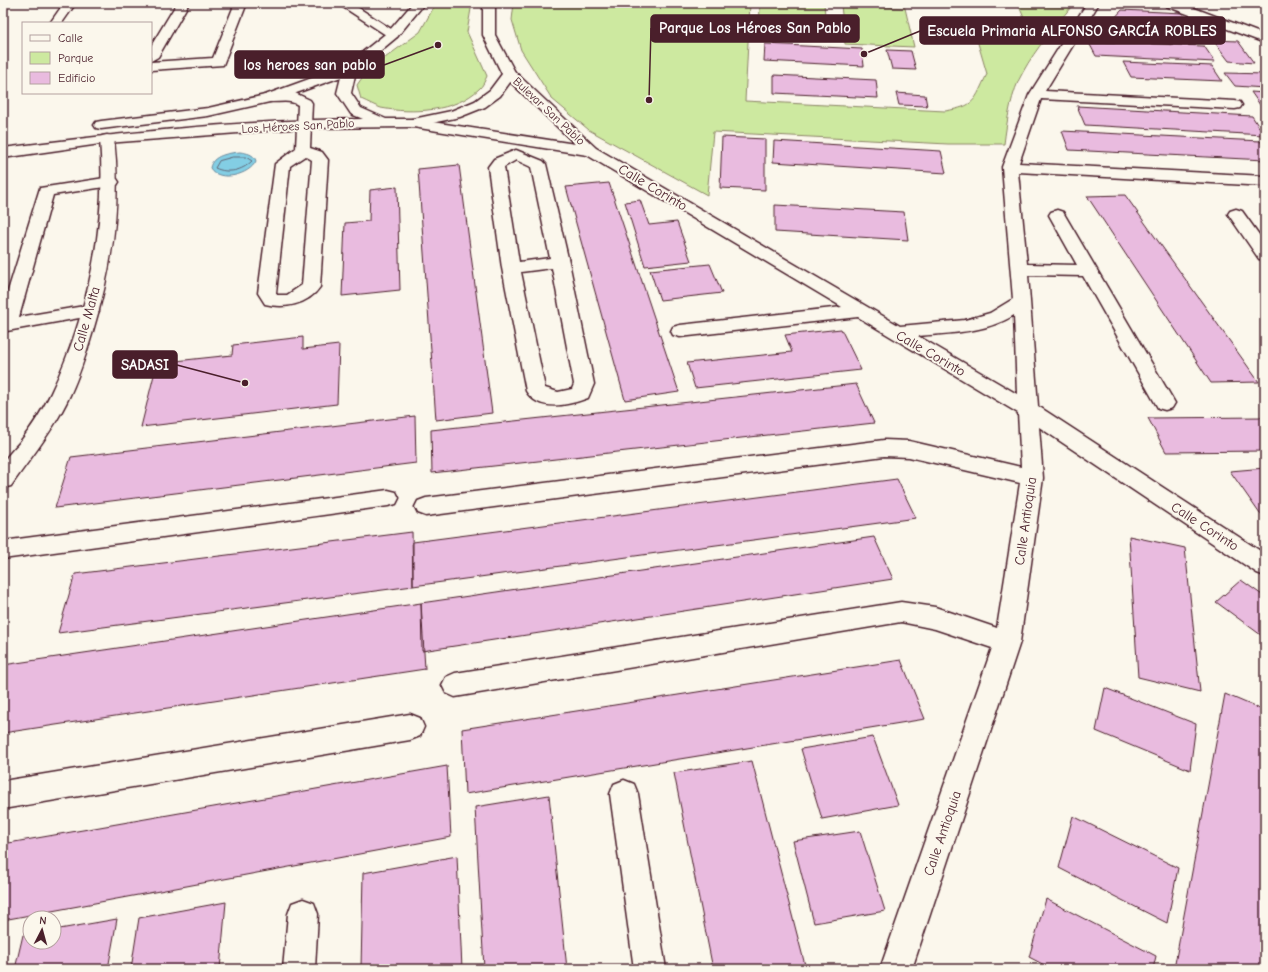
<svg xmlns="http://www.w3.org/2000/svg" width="1268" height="972" viewBox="0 0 1268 972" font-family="'Comic Neue',sans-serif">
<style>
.green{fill:#cde9a0;stroke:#8c8466}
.water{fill:#83cee4;stroke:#6c889a}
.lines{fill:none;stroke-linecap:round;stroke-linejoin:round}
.shore{stroke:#616575;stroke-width:1}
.building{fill:#e9bbdf;stroke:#4a1f2b}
.service-casing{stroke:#4a1f2b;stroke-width:3}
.minor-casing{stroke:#4a1f2b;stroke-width:3}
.tertiary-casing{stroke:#4a1f2b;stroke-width:3}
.service{fill:#fbf7ec;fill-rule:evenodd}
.minor{fill:#fbf7ec;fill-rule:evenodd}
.tertiary{fill:#fbf7ec;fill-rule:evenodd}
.labels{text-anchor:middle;stroke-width:4;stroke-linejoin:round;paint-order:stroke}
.far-street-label{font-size:12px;fill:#4a1f2b;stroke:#fbf7ec}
.street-label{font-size:14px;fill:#4a1f2b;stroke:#fbf7ec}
.leader{fill:none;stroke:#4a1f2b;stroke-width:1.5}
.callout-dot{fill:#4a1f2b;stroke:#fbf7ec;stroke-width:1.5}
.callout{fill:#4a1f2b;stroke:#4a1f2b;stroke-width:1.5}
.callout-label{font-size:15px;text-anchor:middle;font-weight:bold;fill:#fff}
</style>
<rect width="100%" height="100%" fill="#fbf7ec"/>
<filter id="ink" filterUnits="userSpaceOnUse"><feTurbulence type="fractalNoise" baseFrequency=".025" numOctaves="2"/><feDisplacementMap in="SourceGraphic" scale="8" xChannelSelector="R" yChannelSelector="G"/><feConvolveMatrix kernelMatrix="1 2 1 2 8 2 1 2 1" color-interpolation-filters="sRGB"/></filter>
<g filter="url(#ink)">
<path class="green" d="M436 3H472L467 32 487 76C485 80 483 86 479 89 455 112 412 114 381 108 375 106 368 102 361 99L357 85 366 72 420 32Z
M514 3H750L745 101 945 111C976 106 974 101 987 74L975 33 1031 35 1019 6 1071 7C1054 28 1036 48 1023 72 1011 92 1007 121 1004 144H948L713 132 707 195 589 130 552 99 521 50 512 20Z
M760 3H824L827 41 759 38Z
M841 5 905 8 914 47 845 44Z"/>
<path class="water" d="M240 152C247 153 254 154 256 161 250 175 219 183 210 168 212 155 229 153 240 152Z"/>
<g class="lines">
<path class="shore" d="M233 157H246L252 161C242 171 228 174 215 168L219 161Z"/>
</g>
<path class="building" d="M1241 3H1261L1257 7Z
M1122 10 1182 13 1190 25 1112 21Z
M1213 40 1238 41 1254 63 1229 61Z
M1088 41 1204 46 1215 62 1096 56Z
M765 44 862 49 864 66 764 61Z
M887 50 911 51 916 70 892 69Z
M1123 62 1212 66 1222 81 1131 77Z
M1225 73 1265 74V88L1235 86Z
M774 75 876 80 878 98 774 93Z
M1251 92 1265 93V112Z
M896 93 925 95 927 106 899 105Z
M1077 106 1252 116 1264 135 1085 125Z
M1062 131 1260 141 1265 148V160L1069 150Z
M722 137 765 139V190L720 188Z
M774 141 941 151 946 173 773 162Z
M459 165 492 413 436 420 418 169Z
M609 183 679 392 625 400 566 187Z
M397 187 400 290 342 296 345 223 369 221 370 190Z
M1125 195 1259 382 1211 383 1087 196Z
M640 200 649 225 677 222 691 261 645 266 625 202Z
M775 205 904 212 908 240 775 232Z
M710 264 722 293 660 300 650 270Z
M841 329 861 370 695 388 687 363 792 352 785 335Z
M303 337V349L339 345 337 404 141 427 157 363 232 355 233 345Z
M856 384 874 423 432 473 431 430Z
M415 416 416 463 55 508 71 457Z
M1265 417V451L1166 452 1148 418Z
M1265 468V513L1260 514 1230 471Z
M897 479 916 518 413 586V542Z
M412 532 413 586 58 633 75 574Z
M1129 536 1185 548 1200 692 1138 677Z
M874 537 893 579 422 651 421 603Z
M1241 580 1265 597V638L1216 602Z
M421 603 425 669 3 733V665Z
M901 660 925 719 465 794 462 729Z
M1105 688 1196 724 1190 770 1096 731Z
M1225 694 1265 711V957L1263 969H1174Z
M873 737 898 805 822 819 801 749Z
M752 761 806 969H713L674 773Z
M447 766 451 837 3 920V844Z
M549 795 567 969H484L475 807Z
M1073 816 1178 868 1167 923 1059 868Z
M860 831 885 911 814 923 793 841Z
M457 856 462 969H361L363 873Z
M1046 899 1156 956 1153 969H1052L1029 957Z
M226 902 220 969H131L139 918Z
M117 919 108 969H15L23 935 30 934V942H54V930Z"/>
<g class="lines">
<g class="service-casing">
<path id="service" d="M111 177 117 179 119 182 117 185 53 195 19 317 90 305 96 307 99 311 96 315 7 331 3 330V307L40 188Z"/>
</g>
<g class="minor-casing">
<path id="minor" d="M64 3H76L62 23H50Z
M177 3H189L158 57 151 61V46Z
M235 3H247L223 65 151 70V62L213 58Z
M337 3H351L399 34 397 37H389Z
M1087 3H1099L1083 30 1190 35 1196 39 1190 43 1078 37 1045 91 1235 101 1240 102 1242 105 1240 108 1235 109 1041 99 1019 163 1265 176V186L1018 172 1027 264 1077 265 1049 215 1051 212 1057 210 1063 212 1175 403 1172 408 1165 410 1158 408 1083 276 1028 275 1038 406 1265 554V576L1257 573 1039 427 1043 478 1020 642 912 969H880L992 648 935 629 901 622 455 697 446 693 442 685 446 677 455 673 901 602 935 607 997 628 1020 483 909 457 884 456 426 516 418 513 415 507 418 501 426 498 884 440 909 441 1021 467 1018 413 858 317 680 337 673 335 671 331 673 327 680 325 842 307 587 155 413 127 408 126 406 123 408 120 413 119 575 144 502 74 504 71H514L596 148 900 326 965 320 990 313 1013 299 1002 167 1029 95ZM1014 315 1017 394 918 336C950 333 986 333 1014 315Z
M1164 3H1181L1265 35V43L1166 6Z
M295 93 310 100 312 103 310 148 322 152 328 160 320 287C308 305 284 309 265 304L258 293 275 164 296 148 298 105C288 98 276 104 264 101L262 98 264 95ZM305 156 312 160 302 285 287 295H277L276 293 290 166Z
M107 135 112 136 114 139C122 205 112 268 93 331 85 358 76 386 62 411 48 437 28 461 11 486L3 488C3 481 1 470 3 464 5 457 15 448 20 442 32 427 42 411 51 393 88 316 107 224 100 139L102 136Z
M516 150 543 161 546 164 569 262 594 384 588 398C569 405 539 413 526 391L502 268 488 167 494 159ZM516 160 531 167 550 258 519 262 504 167ZM552 268 574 384 572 389 558 392 545 388 521 272Z
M1236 209 1242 211 1265 243V260L1259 259 1228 214 1230 211Z
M388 490 396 492 399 498 396 504 388 506 3 559V541Z
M410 714 420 718 424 727 420 736 410 740 3 809V781Z
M624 780 634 784 638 794 666 969H634L610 794 614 784Z
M303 899 314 903 318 914 315 969H283L288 914 292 903Z"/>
</g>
<g class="tertiary-casing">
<path id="tertiary" d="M413 3H425L397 37 356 71 351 93 361 108 386 119H413L451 111 475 101 490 90 502 74 483 35V3H495V35L516 74 500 96 485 107 460 117 413 127 303 128 107 143 3 158V148C122 133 243 120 363 119L351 114 337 93 341 77 274 101 208 116 101 129 96 128 94 125 96 122 101 121 208 108 265 95 345 66 389 31Z"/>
</g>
<use href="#service" class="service"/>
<use href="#minor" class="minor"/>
<use href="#tertiary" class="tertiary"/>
</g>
</g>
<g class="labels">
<g class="far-street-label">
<text transform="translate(549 111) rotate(43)" y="4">Bulevar San Pablo</text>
<text transform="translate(298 126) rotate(-3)" y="4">Los Héroes San Pablo</text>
</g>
<g class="street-label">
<text transform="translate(653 187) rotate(31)" y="5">Calle Corinto</text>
<text transform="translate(86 319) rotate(-74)" y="5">Calle Malta</text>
<text transform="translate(931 353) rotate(30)" y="5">Calle Corinto</text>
<text transform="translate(1025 521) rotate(-82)" y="5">Calle Antioquia</text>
<text transform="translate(1205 526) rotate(33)" y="5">Calle Corinto</text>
<text transform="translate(942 833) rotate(-71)" y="5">Calle Antioquia</text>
</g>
</g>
<path class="leader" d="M649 100L651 28M864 54L920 31M438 45L384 65M245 383L177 365"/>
<g class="callout-dot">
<circle cx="649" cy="100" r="4"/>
<circle cx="864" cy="54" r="4"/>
<circle cx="438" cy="45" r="4"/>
<circle cx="245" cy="383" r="4"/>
</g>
<g class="callout">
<rect x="651" y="15" width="208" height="27" rx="4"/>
<rect x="920" y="17" width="305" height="27" rx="4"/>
<rect x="235" y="51" width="149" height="27" rx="4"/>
<rect x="113" y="351" width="64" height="27" rx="4"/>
</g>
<g class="callout-label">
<text x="755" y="33">Parque Los Héroes San Pablo</text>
<text x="1072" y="36">Escuela Primaria ALFONSO GARCÍA ROBLES</text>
<text x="310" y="70">los heroes san pablo</text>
<text x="145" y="370">SADASI</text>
</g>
<rect width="1268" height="972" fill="none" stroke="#fbf7ec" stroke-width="16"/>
<rect x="8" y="8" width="1252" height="956" fill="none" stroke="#4a1f2b" stroke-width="1.5" filter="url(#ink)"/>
<rect x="22" y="22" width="130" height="72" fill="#fbf7ec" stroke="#b4a19f"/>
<rect x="30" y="35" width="20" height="6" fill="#fbf7ec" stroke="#b4a19f"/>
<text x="58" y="42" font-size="12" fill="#4a1f2b">Calle</text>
<rect x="30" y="52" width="20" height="12" fill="#cde9a0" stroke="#b4a19f"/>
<text x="58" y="62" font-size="12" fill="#4a1f2b">Parque</text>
<rect x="30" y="72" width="20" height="12" fill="#e9bbdf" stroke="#b4a19f"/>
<text x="58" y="82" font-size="12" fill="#4a1f2b">Edificio</text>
<g transform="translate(42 930) rotate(6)"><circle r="19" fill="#fbf7ec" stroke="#b4a19f"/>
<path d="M0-3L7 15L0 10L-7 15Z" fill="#4a1f2b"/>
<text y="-6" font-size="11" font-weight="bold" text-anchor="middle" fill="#4a1f2b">N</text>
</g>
</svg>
